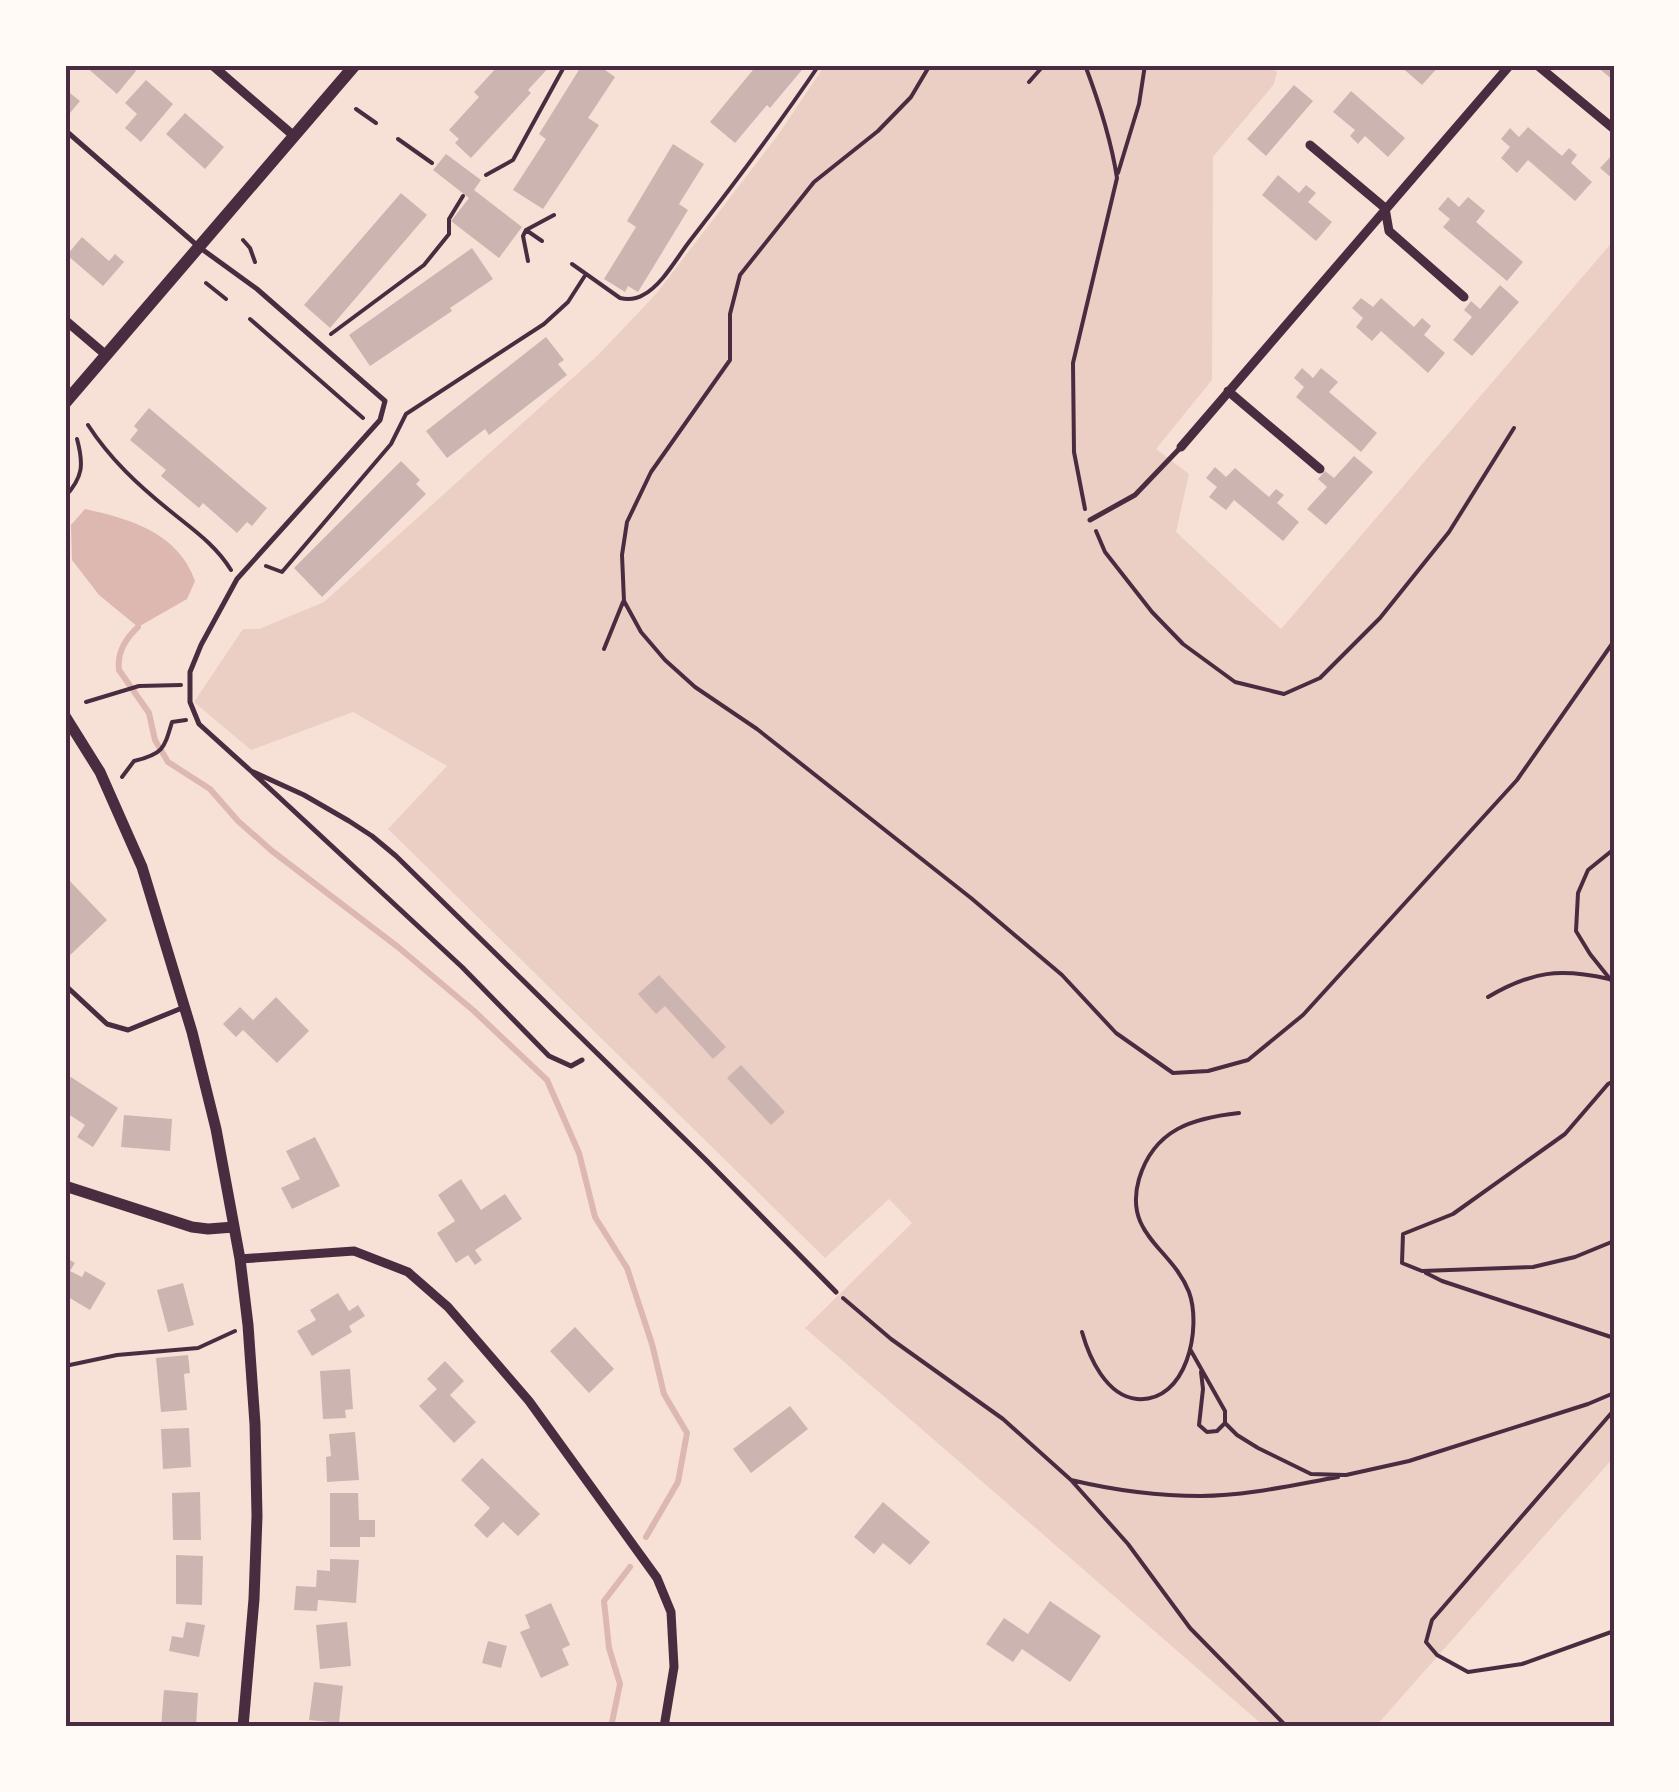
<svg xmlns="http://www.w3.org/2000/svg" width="1679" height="1792" viewBox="0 0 1679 1792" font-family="'Space Grotesk',sans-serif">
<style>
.green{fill:#ebcfc5}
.water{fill:#dcb8b0}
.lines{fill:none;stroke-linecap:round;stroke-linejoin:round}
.stream{stroke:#dcb8b0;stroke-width:6}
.building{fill:#ccb4b1}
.path{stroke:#4a2c40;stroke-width:4}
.service{stroke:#4a2c40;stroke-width:5}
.minor{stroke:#4a2c40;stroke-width:9}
.tertiary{stroke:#4a2c40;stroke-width:11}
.secondary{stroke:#4a2c40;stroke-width:12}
.neatline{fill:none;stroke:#4a2c40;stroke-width:4}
</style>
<rect width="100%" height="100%" fill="#f7e1d7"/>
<path class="green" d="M825 65H1269L1277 72 1274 84 1213 157 1212 380 1156 449 1189 474 1176 532 1281 629 1614 240V1457L1375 1727H1265L805 1328 912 1223 889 1199 825 1258 388 829 447 766 353 712 251 750 194 702 243 629H259L324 602 597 356 656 294 778 135Z"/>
<path class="water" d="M85 509C131 519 178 533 195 581L187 599 138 627 99 595 72 560 71 525Z"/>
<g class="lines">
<path class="stream" d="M138 627C126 638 117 653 119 670L149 713 155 740 168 762 210 789 238 821 272 851 398 947 474 1011 547 1080 579 1153 595 1217 627 1268 652 1344 664 1394 687 1433 678 1482 646 1537
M611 1727 620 1684 609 1648 604 1601 630 1567"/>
</g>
<path class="building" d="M84 65H130L136 71 117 94Z
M499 65H551L528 90 531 93 471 158 455 143 459 139 449 130 479 97 474 92Z
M582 65H598L615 77 588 118 599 125 543 209 513 190 546 139 539 134Z
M757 65H806L770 108 767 105 735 143 710 122Z
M1399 65H1440L1422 85Z
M1595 65H1614V81Z
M146 80 173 104 141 142 125 128 137 114 125 103Z
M1294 85 1313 101 1266 156 1247 139Z
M65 89 80 101 65 119Z
M1351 91 1405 138 1388 157 1365 136 1358 144 1350 136 1355 130 1333 112Z
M185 113 224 147 205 169 166 134Z
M1528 127 1562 156 1569 148 1577 155 1571 163 1592 182 1575 201 1528 160 1517 173 1501 158 1510 147 1501 139 1510 128 1519 137Z
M673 144 704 164 679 204 688 210 638 292 628 286 625 292 604 279 636 227 627 221Z
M1614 153V180L1600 168Z
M446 154 481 180 474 190 522 227 499 258 451 221 469 198 433 170Z
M1278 175 1299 193 1306 185 1316 193 1308 202 1332 222 1316 241 1262 195Z
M401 193 427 215 330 328 304 305Z
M1448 197 1459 207 1468 197 1485 211 1476 222 1523 262 1507 281 1443 227 1450 219 1438 209Z
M82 237 109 261 115 254 124 262 103 286 67 255Z
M472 248 493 279 450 308 452 311 370 366 349 335Z
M1500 285 1519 302 1472 356 1453 340 1472 317 1464 310 1471 301 1480 309Z
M1361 298 1373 307 1381 298 1414 327 1422 318 1431 326 1424 335 1445 353 1428 373 1381 331 1372 341 1356 327 1363 318 1352 308Z
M546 337 564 360 558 364 567 375 489 435 485 429 447 458 426 431Z
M1302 368 1313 378 1321 368 1338 382 1329 392 1377 433 1361 452 1296 397 1304 387 1294 378Z
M149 408 267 508 252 526 247 522 237 533 203 503 199 508 161 476 166 470 130 440 138 430 134 426Z
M1354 456 1373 472 1326 525 1307 509 1327 487 1318 479 1325 471 1334 478Z
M401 461 420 480 416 484 426 494 322 597 294 568Z
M1215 467 1226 477 1235 468 1269 497 1276 489 1284 495 1277 503 1299 522 1283 541 1234 500 1226 510 1209 497 1217 487 1206 478Z
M65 876 107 920 65 960Z
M659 975 726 1047 713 1059 665 1006 656 1014 638 994Z
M276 997 309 1031 277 1063 243 1030 236 1037 223 1024 240 1007 253 1020Z
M741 1065 785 1112 771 1125 727 1078Z
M71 1077 118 1108 93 1147 77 1137 85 1125 65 1112V1087Z
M124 1115 172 1119 170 1151 121 1147Z
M315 1137 340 1186 292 1209 281 1188 300 1179 286 1151Z
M461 1179 481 1210 505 1194 522 1219 475 1250 482 1260 475 1265 468 1255 456 1263 437 1233 455 1221 438 1195Z
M65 1257 75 1263 70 1271 82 1277 85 1271 106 1283 90 1310 68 1297 65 1302Z
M183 1283 194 1325 168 1332 157 1290Z
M338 1293 349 1311 358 1305 365 1316 349 1326 352 1332 312 1356 297 1331 316 1320 310 1310Z
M575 1327 614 1369 589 1393 550 1351Z
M188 1355 190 1373 184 1374 187 1410 161 1412 156 1358Z
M445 1361 464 1381 450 1395 476 1422 454 1443 419 1406 437 1389 427 1379Z
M350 1369 353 1409 345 1410 346 1418 323 1419 320 1371Z
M790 1406 808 1429 751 1473 733 1449Z
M189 1428 191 1467 163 1469 161 1429Z
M355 1432 359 1480 327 1482 326 1457 331 1456 329 1434Z
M482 1458 540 1514 518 1536 503 1522 487 1538 474 1525 490 1508 461 1480Z
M200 1492 201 1540H173L172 1493Z
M330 1493H358L359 1520H375V1537H360V1547H330Z
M883 1502 930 1542 910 1565 883 1543 874 1554 854 1537Z
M176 1555 203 1556 202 1605 176 1604Z
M330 1559 359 1560 356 1603 318 1600 317 1611 294 1610 296 1586 316 1587 317 1570 330 1571Z
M1050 1601 1101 1636 1070 1682 1022 1649 1013 1662 986 1644 1004 1618 1028 1634Z
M551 1603 570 1645 562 1649 569 1665 541 1678 520 1632 530 1628 525 1615Z
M186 1622 205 1625 199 1657 169 1651 172 1636 183 1638Z
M347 1622 351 1666 320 1669 316 1625Z
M488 1641 507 1646 501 1668 482 1663Z
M314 1682 343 1686 339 1723 309 1720Z
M164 1690 198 1693 196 1727H161Z"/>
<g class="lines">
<path class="path" d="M930 65 911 97 878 131 814 182 740 275 730 314V360L651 472 627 522 622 555 624 601 641 632 665 660 695 687 757 729 971 898 1062 975 1116 1033 1173 1073 1208 1071 1248 1060 1303 1015 1517 780 1614 641
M1085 65C1099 102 1111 139 1117 178L1073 363 1074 452 1085 509
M1029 82 1044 65
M356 109 376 123
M398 139 432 163
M1118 173 1139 104 1145 65
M486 175 513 160 565 65
M526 230 523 236 528 261
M526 230 554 215
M526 230 542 241
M243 240 250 248 255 262
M572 264 620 298C628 300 636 299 643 295 662 285 676 259 689 242 734 184 778 126 819 65
M206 283 226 299
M250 319 363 418
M331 334 424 265 449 234V219L463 196
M88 425C110 459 138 485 169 510 192 529 215 544 231 570
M65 497C83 477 84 465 77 439
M1096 531 1105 552 1152 612 1183 644 1235 682 1284 694 1320 678 1380 618 1449 532 1514 428
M266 566 282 572 391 444 406 414 544 324 568 302 586 274
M604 649 623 602
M86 702 139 686 181 685
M122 777 134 761C163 754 164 749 172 722L186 720
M1614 849 1588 870 1578 893 1576 931 1590 954 1614 984
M1488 997C1532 971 1560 968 1609 979
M1614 1081 1608 1084 1565 1134 1453 1214 1403 1234 1402 1263 1422 1271 1533 1267 1575 1257 1614 1241
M1426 1273 1442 1281 1614 1338
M843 1298 891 1339 1003 1419 1071 1480 1128 1544 1190 1628 1287 1727
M1082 1332C1089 1357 1106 1396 1137 1399 1187 1403 1202 1328 1189 1292 1172 1248 1123 1235 1139 1179 1154 1129 1193 1118 1239 1113
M1190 1349 1225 1411V1423L1237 1435 1258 1448 1311 1474 1346 1475 1409 1461 1588 1404 1614 1393
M65 1366 117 1355 198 1348 235 1331
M1201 1372 1203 1389 1199 1425 1207 1432 1217 1431 1225 1423
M1614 1410 1432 1620 1426 1642 1437 1655 1468 1672 1522 1664 1614 1631
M1071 1480C1113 1490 1157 1496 1201 1496 1246 1496 1293 1485 1338 1477"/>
<path class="service" d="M65 130 199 247 257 289 385 401 380 420 237 579 201 645 190 672V702L199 724 251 771 304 795 349 821 372 836 396 856 707 1161 836 1292
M1090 520 1135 495 1181 447
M253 773 462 967 549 1056 571 1066 582 1060
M65 985 107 1024 128 1030 182 1008"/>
<path class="minor" d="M212 65 294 136
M1537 65 1614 129
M1310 145 1385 208 1389 231 1464 297
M65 320 106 355
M1228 391 1320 469
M1181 447 1510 65
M240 1259 354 1251 408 1272 448 1307 529 1401 657 1578 671 1612 674 1667 664 1727"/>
<path class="tertiary" d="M65 716 100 772 142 867 192 1032 216 1129 240 1259 248 1325 255 1424 257 1516 254 1599 243 1727
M65 1186 192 1227 208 1229 234 1227"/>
<path class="secondary" d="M65 403 355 65"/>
</g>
<rect width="1679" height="1792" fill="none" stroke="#fffaf5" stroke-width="135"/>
<rect x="68" y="68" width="1544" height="1656" class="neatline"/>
</svg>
